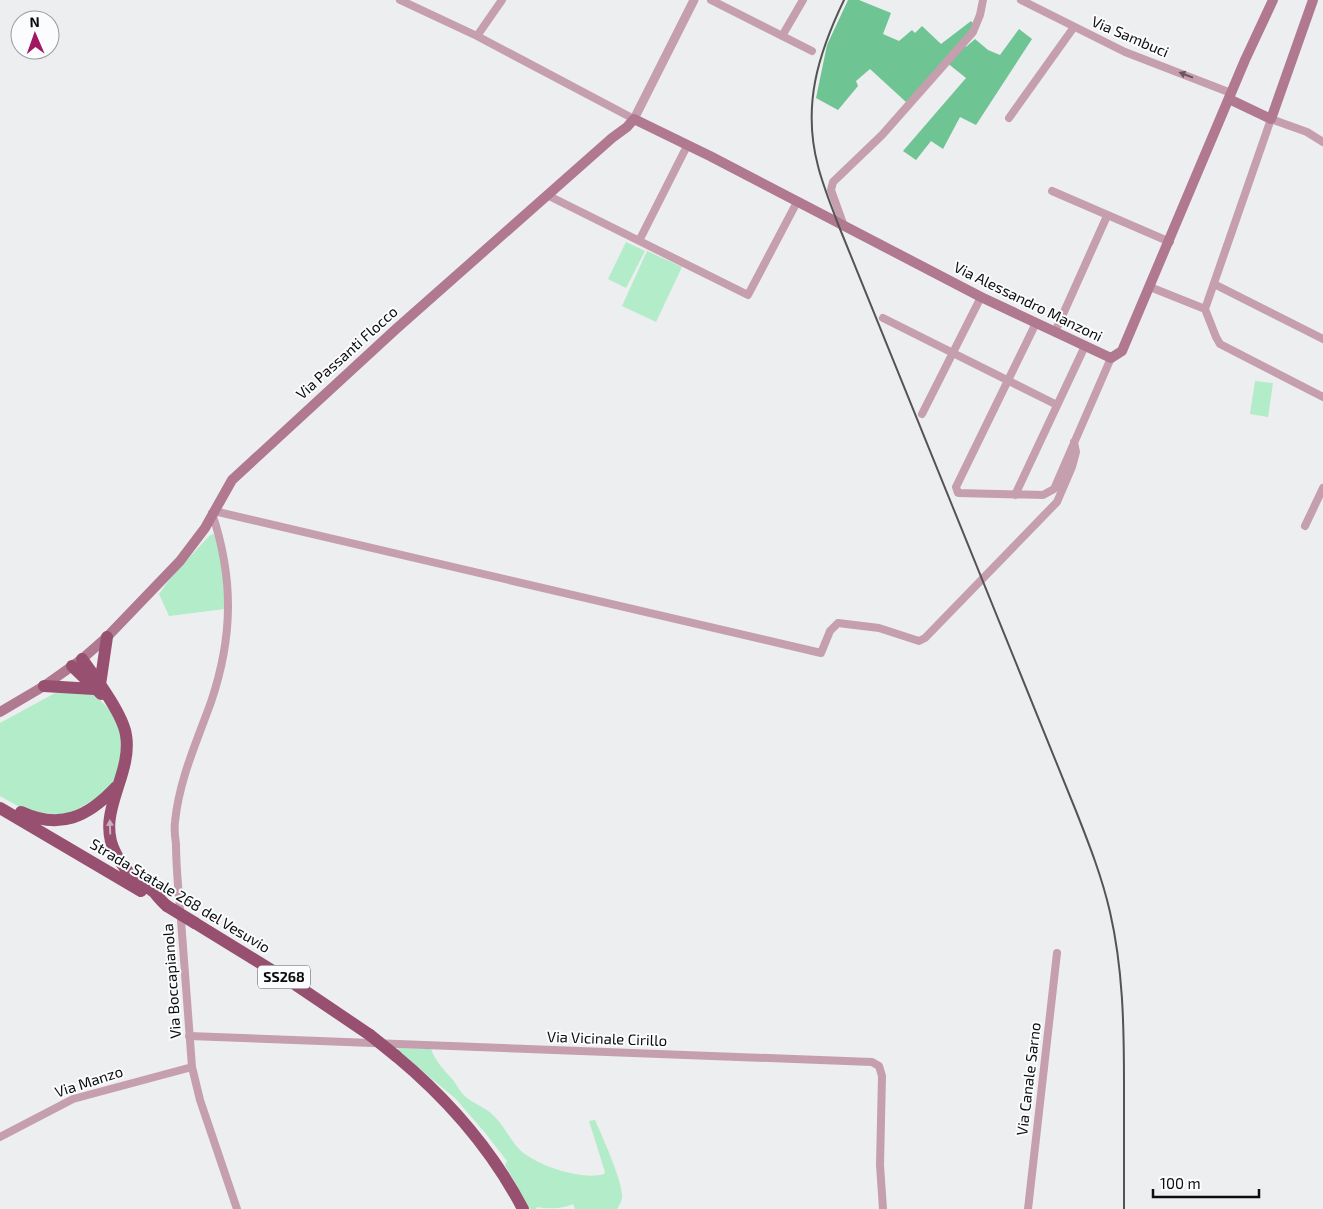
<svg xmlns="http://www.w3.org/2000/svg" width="1323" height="1209" viewBox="0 0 1323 1209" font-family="'Exo 2',sans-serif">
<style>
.green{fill:#b2ecc8}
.forest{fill:#6ec492}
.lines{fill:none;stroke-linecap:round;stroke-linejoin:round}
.minor{stroke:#c69faf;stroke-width:8}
.tertiary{stroke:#c69faf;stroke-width:9}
.secondary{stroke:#b07990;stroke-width:10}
.trunk{stroke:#975070;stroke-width:12}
.rail{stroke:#545455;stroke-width:2}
.trunk-bridge{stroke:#975070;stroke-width:12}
.oneway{fill:#69565e}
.oneway2{fill:#cdafbe}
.labels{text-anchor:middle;stroke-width:4;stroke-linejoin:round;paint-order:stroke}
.shield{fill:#fafcfe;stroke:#535455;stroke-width:1}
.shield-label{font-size:14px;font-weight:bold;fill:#0c0c0d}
.street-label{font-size:15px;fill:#0c0c0d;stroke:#fafcfe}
</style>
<rect width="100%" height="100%" fill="#edeef0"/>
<path class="green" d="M626 242 645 251 626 288 608 279Z
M647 251 682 267 656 322 622 306Z
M1255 381 1273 383 1268 417 1250 414Z
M213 534 215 536 222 565 225 609 169 616 159 594 169 580 209 536Z
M57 692 91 694 101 701 110 710 122 736 120 769 108 791 66 816 25 810 0 796V723Z
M398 1048 431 1049C436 1062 444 1070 453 1080 458 1087 460 1092 467 1098 475 1104 486 1108 493 1115 503 1124 509 1138 518 1148 534 1165 582 1181 604 1174L605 1172 589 1121 595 1120C602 1136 624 1184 622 1198 621 1203 619 1206 617 1209H575L573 1204C563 1209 547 1209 537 1207L536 1209H530L505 1165 507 1161 486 1134 456 1099 397 1050Z"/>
<path class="forest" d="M848 0H859L891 13 883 34 899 41 912 30 915 33 922 26 941 44 971 21 976 26 963 41 966 47 975 39 988 50 1000 55 1019 29 1032 39 976 125 960 117 943 149 931 141 916 160 903 151 966 78 946 62 906 102 870 69 856 81 858 86 838 110 816 98 827 45Z"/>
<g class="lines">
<path class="minor" d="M400 0 477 36 634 119
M711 0 812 51
M1021 0 1125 52 1231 93
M477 36 502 0
M782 36 803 0
M1009 118 1074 27
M1323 142 1307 132 1271 119 1205 309 1216 337 1220 344 1323 397
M1052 191 1170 242
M547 195 748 295 797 202
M844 226 831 190 833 182 882 135 973 32 980 15 983 0
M641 237 687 146
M1214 284 1323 339
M1150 287 1205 309
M883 318 1057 405
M1036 323 956 487 958 493 1043 495 1054 489 1111 358
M1055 332 1107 216
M922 414 981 297
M1015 495 1085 346
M214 511 821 653 830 631 838 623 879 628 919 641 925 638 1057 502 1072 467 1076 452 1074 442
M212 513C234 579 233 637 211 702 197 741 179 780 175 822 174 829 175 837 176 844 176 870 179 895 181 920 185 969 188 1018 192 1067L200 1100 237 1209
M1305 526 1323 488
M189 1036 872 1062 879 1066 882 1076 880 1165 883 1209
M0 1137 73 1099 192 1067
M1028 1209 1057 953"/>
<path class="tertiary" d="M634 119 694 0"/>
<path class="secondary" d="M1229 99 1271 119 1313 0
M0 712 44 686 82 659 107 637 180 561 205 528 232 480 396 329 612 138 627 127 634 119 710 156 981 297 1111 358 1122 351 1245 60 1273 0"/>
<path class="trunk" d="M82 659C95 677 123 714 126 735 133 776 94 814 116 854 121 864 129 874 138 881 143 885 149 888 154 892 158 897 162 902 167 906
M72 666 101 694
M100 685 107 637
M44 686 94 689
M0 808 141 891
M21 812C60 830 88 817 116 787
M195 923 296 985 370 1035
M396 1056C449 1100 491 1148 523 1209"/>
<path class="rail" d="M844 0C818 54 802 106 818 166 823 186 831 205 838 224L1076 811C1089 844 1102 877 1110 912 1123 969 1124 1025 1124 1083 1124 1125 1124 1167 1124 1209"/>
<path class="trunk-bridge" d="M167 906 195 923
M370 1035 396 1056"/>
</g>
<defs><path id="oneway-solid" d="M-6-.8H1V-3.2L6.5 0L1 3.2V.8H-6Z" transform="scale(1.25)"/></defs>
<use class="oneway" href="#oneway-solid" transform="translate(1186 75) rotate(-159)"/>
<use class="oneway2" href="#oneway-solid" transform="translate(110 827) rotate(-92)"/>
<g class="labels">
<rect class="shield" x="258" y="965.5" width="52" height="23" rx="4"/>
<g class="shield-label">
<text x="284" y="982">SS268</text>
</g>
<g class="street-label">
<text transform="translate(1130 37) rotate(23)" y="5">Via Sambuci</text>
<text transform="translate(1028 302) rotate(26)" y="5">Via Alessandro Manzoni</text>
<text transform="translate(347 353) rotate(-42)" y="5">Via Passanti Flocco</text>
<text transform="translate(180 896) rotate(31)" y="5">Strada Statale 268 del Vesuvio</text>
<text transform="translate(172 981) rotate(-94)" y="5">Via Boccapianola</text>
<text transform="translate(607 1039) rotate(2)" y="5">Via Vicinale Cirillo</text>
<text transform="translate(1029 1079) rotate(-83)" y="5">Via Canale Sarno</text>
<text transform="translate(89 1082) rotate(-18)" y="5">Via Manzo</text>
</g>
</g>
<g transform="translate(35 35) rotate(358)"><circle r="24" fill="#fafcfe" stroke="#9b9c9e"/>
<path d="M0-4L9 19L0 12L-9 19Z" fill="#a21761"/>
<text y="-8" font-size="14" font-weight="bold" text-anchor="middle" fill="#0c0c0d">N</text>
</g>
<path d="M1153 1189v8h106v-8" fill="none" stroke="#0c0c0d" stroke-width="2.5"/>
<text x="1160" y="1189" font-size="15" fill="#0c0c0d" stroke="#fafcfe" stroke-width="4" paint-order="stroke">100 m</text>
</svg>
